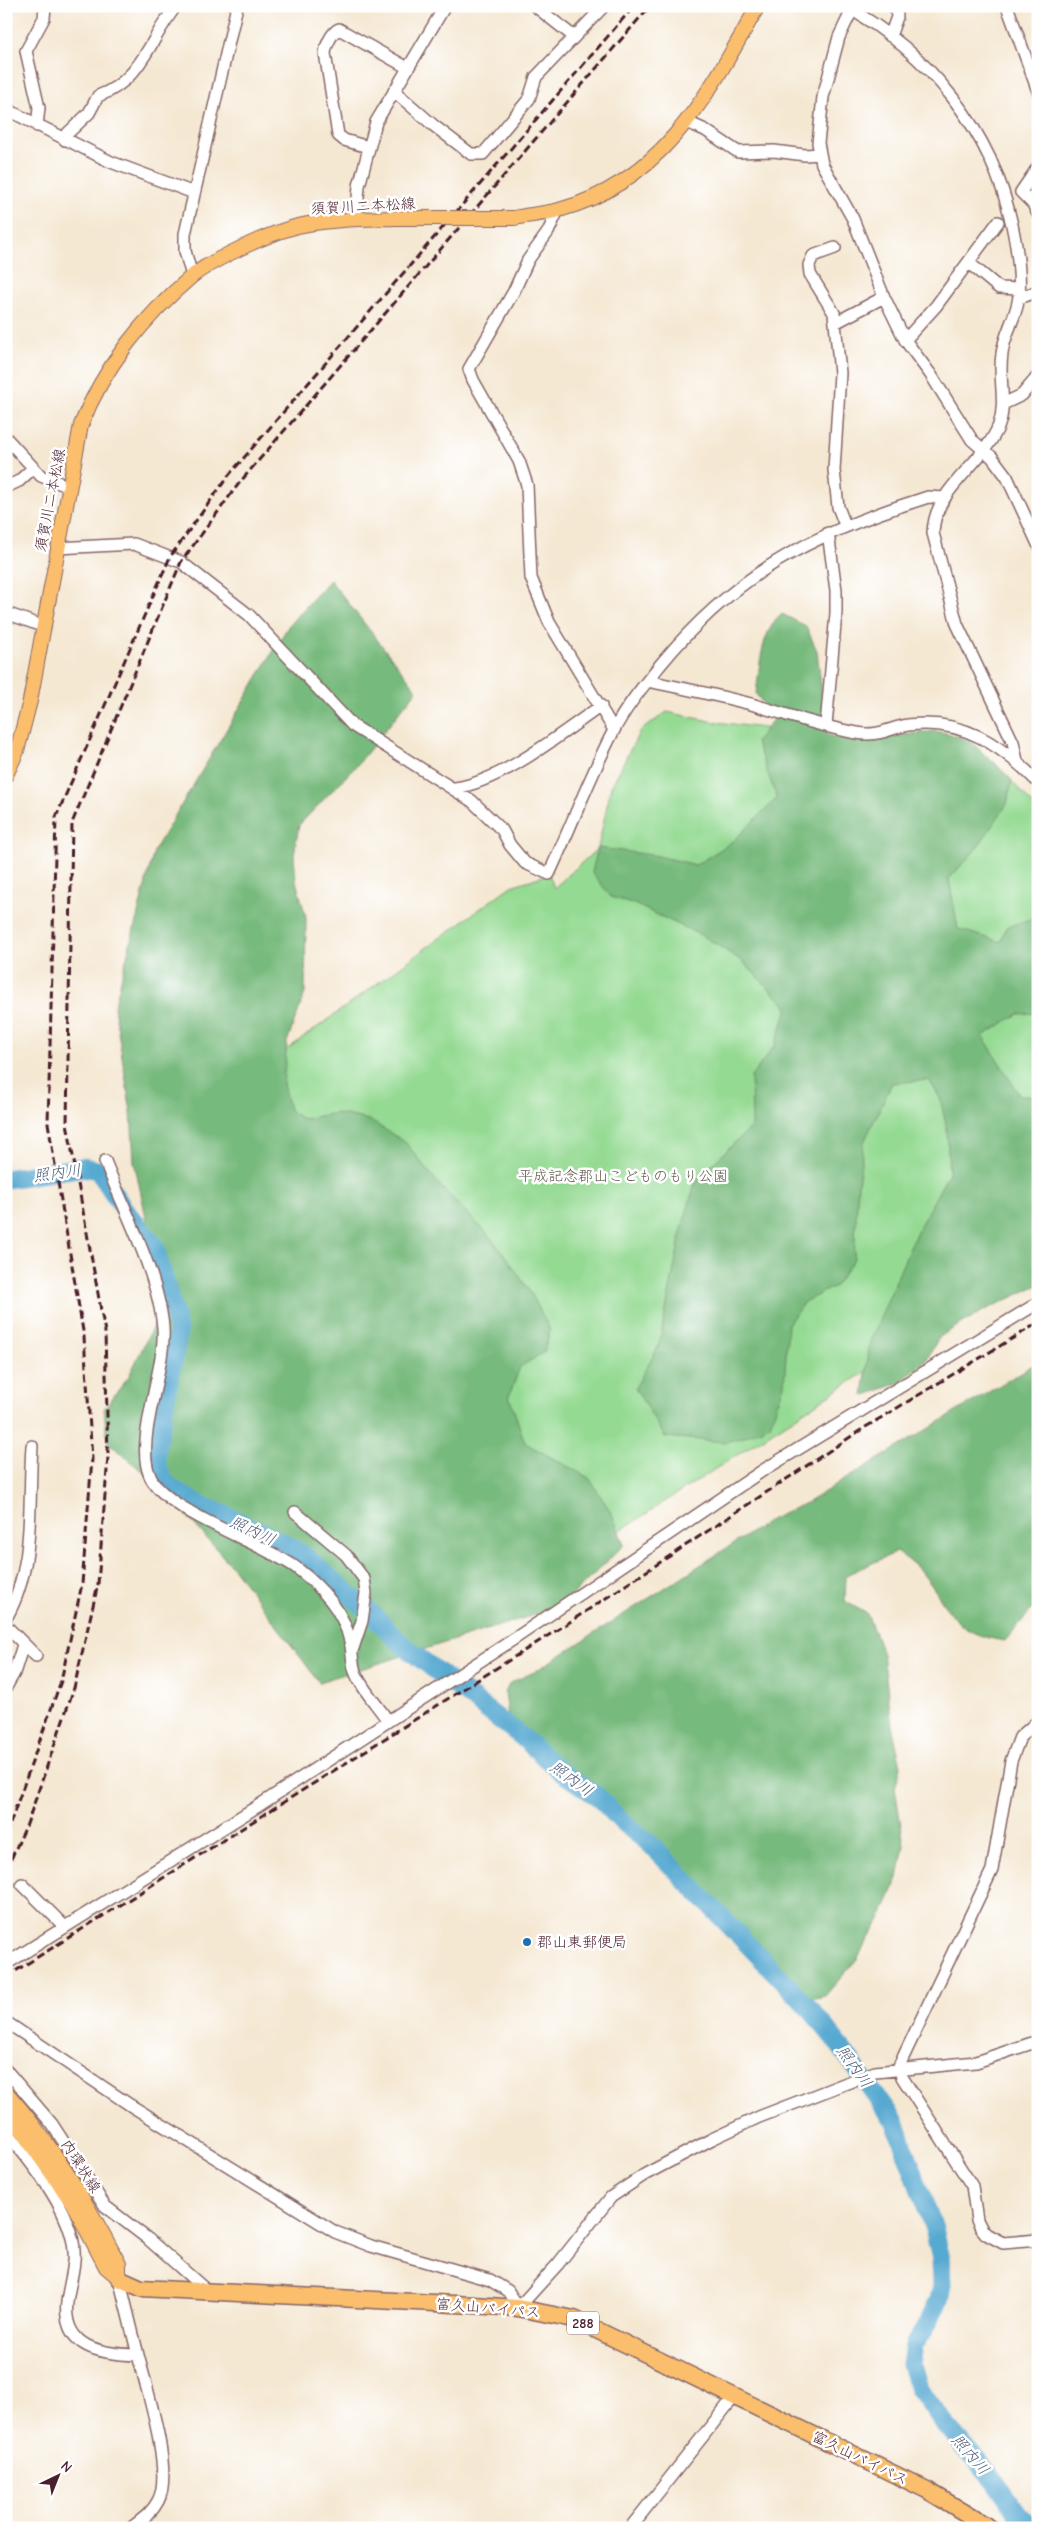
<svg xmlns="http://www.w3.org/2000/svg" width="1044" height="2534" viewBox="0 0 1044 2534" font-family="'Comic Neue','Klee One',sans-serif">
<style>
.green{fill:#94da93;stroke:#6f7c5f}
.forest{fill:#77ba7d;stroke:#606c54}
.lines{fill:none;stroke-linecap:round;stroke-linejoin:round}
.river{stroke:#56a9d1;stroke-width:19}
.minor-casing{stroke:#866566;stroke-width:14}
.major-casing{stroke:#866566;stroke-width:16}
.highway-casing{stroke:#866566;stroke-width:19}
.minor{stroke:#fff;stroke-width:11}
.major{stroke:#fabe6d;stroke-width:14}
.highway{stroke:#fabe6d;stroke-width:16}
.rail{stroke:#4a1f2b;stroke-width:3;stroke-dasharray:8 4;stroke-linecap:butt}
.major-bridge-casing{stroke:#866566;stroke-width:16;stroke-linecap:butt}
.major-bridge{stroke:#fabe6d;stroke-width:14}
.poi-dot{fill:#1f6fb2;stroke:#fff;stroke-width:2}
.labels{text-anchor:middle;stroke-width:5;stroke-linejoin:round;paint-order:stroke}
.shield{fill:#fff;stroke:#80626b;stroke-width:1}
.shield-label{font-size:14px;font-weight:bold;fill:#4a1f2b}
.street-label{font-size:15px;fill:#4a1f2b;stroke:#fff}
.park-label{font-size:15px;fill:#60574a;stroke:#fff}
.poi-label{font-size:15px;fill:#4a1f2b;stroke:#fff;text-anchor:start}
.water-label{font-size:16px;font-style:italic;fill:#4f5d76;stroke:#fff}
</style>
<rect width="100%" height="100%" fill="#fff"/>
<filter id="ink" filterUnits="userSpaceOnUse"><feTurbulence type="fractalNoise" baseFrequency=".02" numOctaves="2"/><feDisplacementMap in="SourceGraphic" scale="10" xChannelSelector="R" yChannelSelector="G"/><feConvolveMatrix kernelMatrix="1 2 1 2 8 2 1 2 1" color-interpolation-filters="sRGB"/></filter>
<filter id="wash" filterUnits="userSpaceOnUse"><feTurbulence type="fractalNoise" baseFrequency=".0096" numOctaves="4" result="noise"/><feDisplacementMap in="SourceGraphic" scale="20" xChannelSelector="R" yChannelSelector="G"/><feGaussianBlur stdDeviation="1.12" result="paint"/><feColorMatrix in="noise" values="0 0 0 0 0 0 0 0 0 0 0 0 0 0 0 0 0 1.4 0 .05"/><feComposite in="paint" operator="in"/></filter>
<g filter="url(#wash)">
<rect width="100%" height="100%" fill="#f5e8d3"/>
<path class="green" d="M667 712 710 721 839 738 900 736 994 762 1038 810V1253L1026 1268 448 1642 202 1320 134 1161 511 886 549 874 554 888 598 848 611 787 640 731Z"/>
<path class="forest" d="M330 580 417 690 359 763 299 825 294 854 296 881 306 917 305 993 287 1042 283 1084 289 1110 302 1119 337 1113 369 1120 405 1142 441 1187 486 1232 508 1259 532 1295 550 1330 544 1352 520 1367 509 1396 525 1443 589 1478 612 1514 624 1545 560 1607 319 1682 235 1570 164 1490 107 1441 104 1409 129 1376 157 1318 163 1280 147 1222 134 1161 131 1112 114 1007 154 851 289 625Z
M782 614 806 626 817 651 827 735 854 742 935 731 950 734 970 741 1012 780 1007 804 977 848 949 879 958 929 1001 942 1006 927 1038 917V1013L1018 1014 983 1036 1020 1096H1038V1285L981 1312 939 1337 926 1361 899 1383 863 1396 870 1342 917 1231 949 1173 947 1129 940 1098 929 1080 892 1083 864 1142 858 1185 854 1259 835 1286 804 1302 788 1324 784 1385 770 1425 741 1438 724 1442 665 1437 635 1388 659 1345 682 1228 696 1180 752 1126 751 1077 775 1045 788 1008 742 961 705 937 632 903 611 897 592 872 598 848 653 855 696 865 732 842 777 798 756 742 774 718 756 694C760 667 760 632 782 614Z
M1038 1362V1602L1005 1641C948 1633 953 1609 921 1572 915 1564 905 1558 897 1552L846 1575 845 1601 867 1614 883 1654 892 1726 901 1766 895 1788 904 1845 898 1878 883 1914 857 1959 825 1996 805 2000 753 1941 657 1841 611 1804 541 1755 508 1716 505 1692 510 1683 534 1672 772 1519 808 1502Z"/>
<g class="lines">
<path class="river" d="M6 1179 83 1167 98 1170 124 1209 155 1247 175 1317 178 1331 176 1345 156 1449C156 1460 157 1471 164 1480 172 1493 208 1509 223 1514L286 1544 307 1558 370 1612 404 1646 522 1737 561 1772 597 1796 622 1822 649 1843 701 1896 811 2010 837 2042 895 2122 934 2229 941 2259 942 2285 939 2300 924 2330 914 2345 911 2364 918 2387 938 2416 994 2480 1017 2513 1032 2528"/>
</g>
</g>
<g filter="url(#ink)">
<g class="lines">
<g class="minor-casing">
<path id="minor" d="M535 6 573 36
M845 6C929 53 992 130 1012 225 1017 248 1021 272 1019 296 1017 317 1004 333 1002 354 998 378 1007 401 999 425 984 464 934 488 933 533L957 624 1013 742 1017 761
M1007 6 1038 91
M852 10 839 37 823 97 818 143 822 164 853 219 884 297 905 340 931 375 972 440 992 457 1007 477 1038 544
M890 36 897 17 896 6
M394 91 433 125 471 154H483L529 99 536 77 604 6
M6 109 111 162 194 193
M687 122 705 130 738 152 774 151 805 155 819 154
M37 126 39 108 26 51 44 18 45 6
M65 140 68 133 89 113 98 96C142 80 149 40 176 6
M368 147 344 140 338 135 325 53C326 45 332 32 339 29L408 68
M1038 167 1021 192 1033 204 1038 214
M558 210 548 232 528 260 514 291 469 369 473 380 519 461 527 485 531 578 549 622 614 730
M356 220 359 186 376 122 445 6
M835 248 813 256 809 265 810 274 834 313 840 373 834 470 838 507 845 525
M969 263 999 288 1019 289
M192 276 185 251V234L237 6
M1019 298 1038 291
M835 323 884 297
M905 340 936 306 998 222
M1003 404 1022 395 1038 376
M6 438 41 476 70 487
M6 487 19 481 32 469
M57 548 134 544 181 562 249 615 352 725 472 801 502 830 510 845 525 863 549 874C571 827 589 778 613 732 625 708 644 685 661 664 734 575 811 534 919 500L928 497 945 498
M6 613 45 627
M648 681C682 688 717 695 751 704 786 714 821 727 857 733 879 737 889 728 908 725 963 718 1001 745 1038 782
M826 726 836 613V590L828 533
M455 788C503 781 560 734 601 706
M105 1161C124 1210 159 1276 163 1328 166 1369 134 1441 150 1476 165 1512 264 1543 298 1569 322 1588 343 1610 350 1641 353 1652 351 1663 356 1674 363 1690 378 1706 388 1721
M295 1512 346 1555 364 1579 366 1593 362 1621 352 1651
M6 1618C36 1567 28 1503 32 1446
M6 1626 36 1656
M6 1687 14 1673 23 1645
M1038 1721 1020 1737 1011 1761 992 1870 899 2066 902 2077 972 2186 977 2220 981 2228 986 2234 1003 2243 1038 2240
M22 1884 65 1927
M6 1964 258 1806 514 1639 762 1471 1038 1303
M6 2022 130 2105 335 2232 371 2246 490 2280 508 2291 518 2308 558 2264 611 2197 644 2175 712 2139 759 2117 875 2072 976 2062 1038 2041
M6 2070 52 2124 105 2206 148 2239 207 2291
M6 2131C31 2164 59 2194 71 2234 79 2259 70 2278 67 2302 62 2349 102 2354 138 2355 146 2387 174 2472 158 2501 152 2513 141 2520 131 2528
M119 2278 138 2355
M630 2528 734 2397"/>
</g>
<g class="major-casing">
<path id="major" d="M514 218C529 215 544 214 559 210 663 182 709 93 758 6
M6 775 17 751 30 701 81 425C103 368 144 317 191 277 213 259 270 233 298 226 329 219 364 219 396 218
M6 2092C52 2144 87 2203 119 2264V2278
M6 2109 72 2202 106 2267 119 2278"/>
</g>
<g class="highway-casing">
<path id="highway" d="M119 2278 141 2288 474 2305 518 2308 574 2319 927 2490 990 2528"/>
</g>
<use href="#minor" class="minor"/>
<use href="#major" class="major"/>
<use href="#highway" class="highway"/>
<path class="rail" d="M6 1835 61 1681 82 1584 92 1459 84 1337 48 1123 56 817 170 557 229 475 634 6
M6 1870 27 1824 74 1688 98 1584 108 1457 105 1332 67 1123 72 823 181 562 240 482 650 6
M6 1977 565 1625 864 1428 1038 1323"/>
<g class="major-bridge-casing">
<path id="major-bridge" d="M396 218H514"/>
</g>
<use href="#major-bridge" class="major-bridge"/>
</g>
</g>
<circle class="poi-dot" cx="527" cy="1942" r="5"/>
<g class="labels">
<rect class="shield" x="567" y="2311.5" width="32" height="23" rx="4"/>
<g class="shield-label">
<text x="583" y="2328">288</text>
</g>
<g class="street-label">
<text transform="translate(363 206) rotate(-3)" y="5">須賀川二本松線</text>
<text transform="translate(50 500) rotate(-79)" y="5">須賀川二本松線</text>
<text transform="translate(81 2166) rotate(58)" y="5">内環状線</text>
<text transform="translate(488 2308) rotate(5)" y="5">富久山バイパス</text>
<text transform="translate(860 2458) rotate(26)" y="5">富久山バイパス</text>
</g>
<g class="park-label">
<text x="623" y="1181">平成記念郡山こどものもり公園</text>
</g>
<g class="poi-label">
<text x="537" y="1947">郡山東郵便局</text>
</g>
<g class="water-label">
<text transform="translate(57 1172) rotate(-7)" y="6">照内川</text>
<text transform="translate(253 1530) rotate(25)" y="6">照内川</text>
<text transform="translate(572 1778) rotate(36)" y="6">照内川</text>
<text transform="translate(855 2066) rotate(54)" y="6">照内川</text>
<text transform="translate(971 2454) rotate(49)" y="6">照内川</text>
</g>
</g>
<rect width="1044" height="2534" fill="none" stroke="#fff" stroke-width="25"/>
<g transform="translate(58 2476) rotate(43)" stroke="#ffffff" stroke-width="4" paint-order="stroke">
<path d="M0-4L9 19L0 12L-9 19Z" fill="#4a1f2b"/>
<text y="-8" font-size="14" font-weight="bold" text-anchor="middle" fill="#4a1f2b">N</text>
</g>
</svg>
